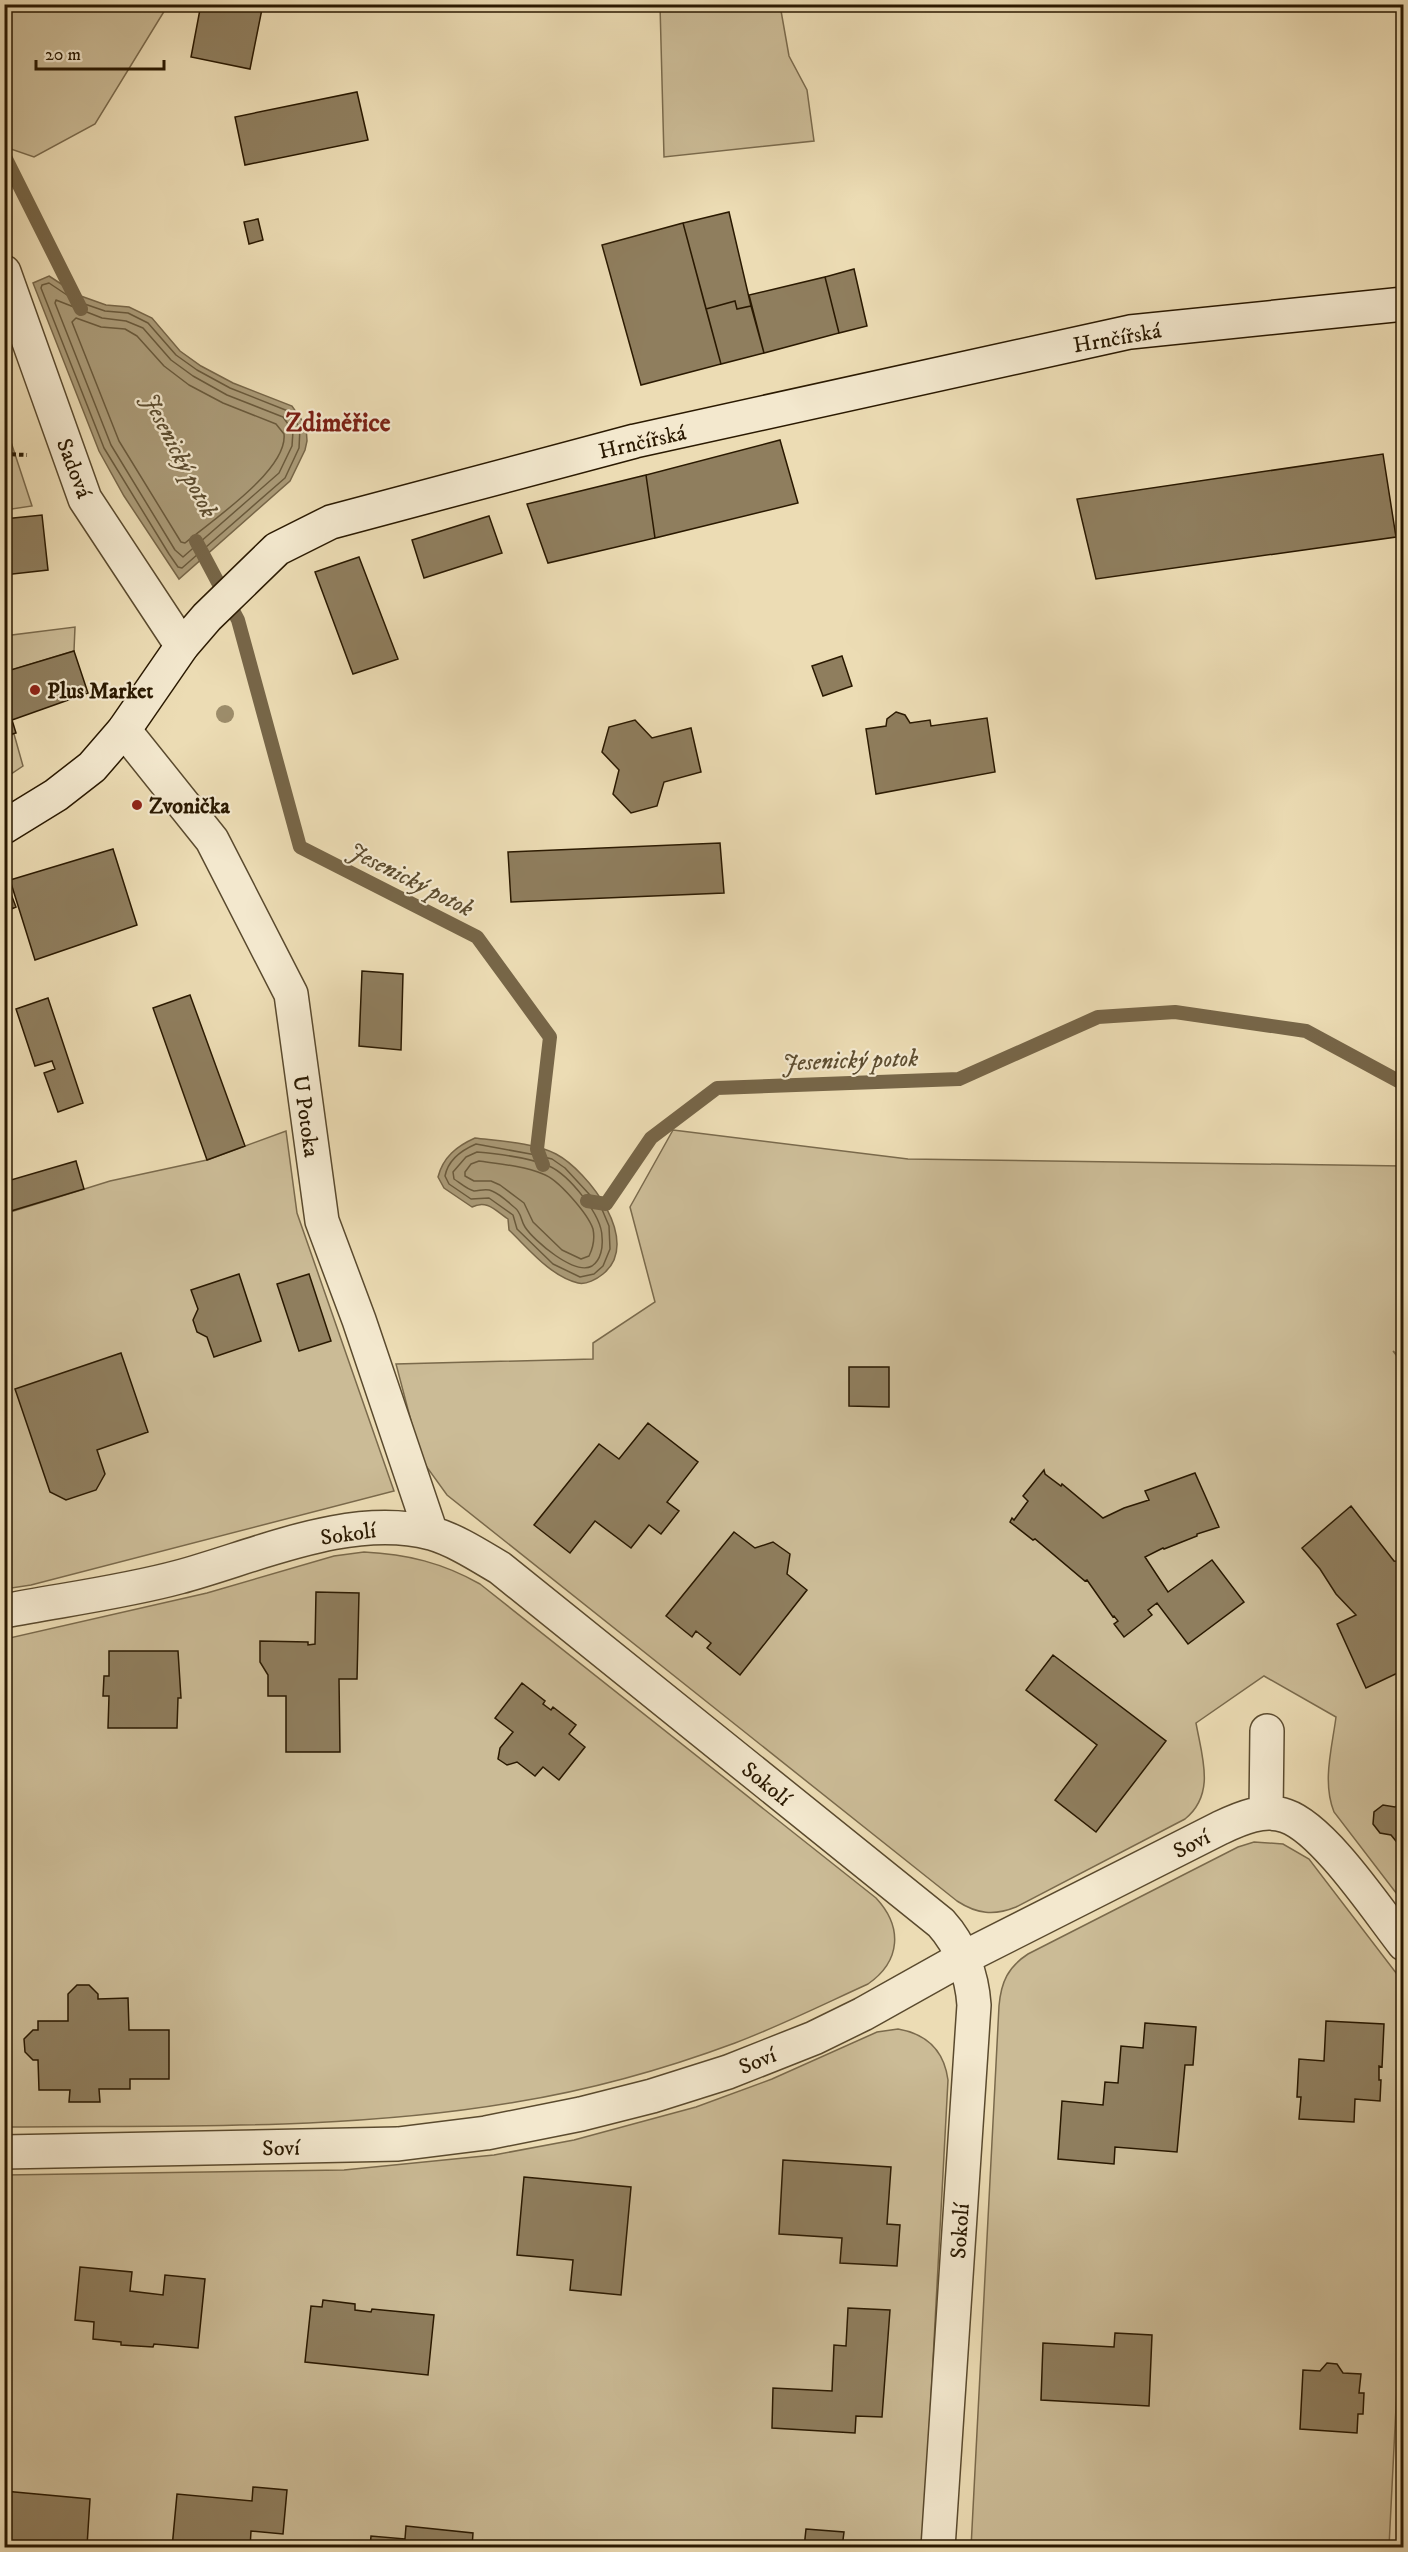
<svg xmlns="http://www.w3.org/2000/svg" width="1408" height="2552" viewBox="0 0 1408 2552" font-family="'IM FELL DW Pica',serif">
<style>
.green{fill:#cbbb96;stroke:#7a6a4c;stroke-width:1.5}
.water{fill:#aa9a77;stroke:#776648;stroke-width:1.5}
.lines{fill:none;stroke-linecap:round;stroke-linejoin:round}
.shore{stroke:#6a5a3c;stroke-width:1.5}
.stream{stroke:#776648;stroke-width:14}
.building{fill:#8f7e5e;stroke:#2a1901;stroke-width:1.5}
.street-casing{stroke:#5a4a2e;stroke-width:36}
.secondary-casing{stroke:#2a1901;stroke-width:36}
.path{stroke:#2a1901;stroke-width:4;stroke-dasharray:4.5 3;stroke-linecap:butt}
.street{stroke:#f3e8ce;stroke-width:33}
.secondary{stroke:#f3e8ce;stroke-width:33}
.tree{fill:#9c8c6a}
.poi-dot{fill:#8f2418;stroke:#f3e8ce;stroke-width:2}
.labels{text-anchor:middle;stroke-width:4.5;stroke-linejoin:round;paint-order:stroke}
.street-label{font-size:22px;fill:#2a1901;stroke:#f3e8ce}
.poi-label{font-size:22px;font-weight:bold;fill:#2a1901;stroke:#f3e8ce;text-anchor:start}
.water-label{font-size:24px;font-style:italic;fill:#5d4d30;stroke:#f3e8ce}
.quarter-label{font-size:26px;font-weight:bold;fill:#7a1f14;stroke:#f3e8ce}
</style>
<rect width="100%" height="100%" fill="#ecdcb4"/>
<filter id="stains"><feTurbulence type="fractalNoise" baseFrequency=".00333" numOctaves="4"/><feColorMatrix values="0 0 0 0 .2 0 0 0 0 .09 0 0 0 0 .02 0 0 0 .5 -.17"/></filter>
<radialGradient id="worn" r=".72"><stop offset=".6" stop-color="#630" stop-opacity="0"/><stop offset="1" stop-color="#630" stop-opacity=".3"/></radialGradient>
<path class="green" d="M5 4H168V5L95 124 34 157 5 147Z
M660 5H780L789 56 807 90 814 141 664 157Z
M5 422 8 433 32 506 5 510Z
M75 627 74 651 5 672 4 636Z
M14 734 23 766 5 778V736Z
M673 1130 908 1159 1403 1166V1358L1393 1351 1404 1365 1403 1902 1334 1812C1322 1782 1332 1748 1336 1717L1264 1676 1196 1723C1202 1757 1216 1794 1185 1819L1016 1907C994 1916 977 1914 957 1901L447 1495 421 1459 396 1364 593 1359V1343L655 1302 630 1207Z
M286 1131 297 1213 394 1491 31 1585 5 1589 4 1214 110 1181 207 1160Z
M364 1552C407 1554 443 1563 480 1584L876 1898C903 1927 901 1961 868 1984 824 2004 780 2026 735 2043 665 2069 590 2090 516 2102 347 2131 175 2125 5 2127V1639L207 1593 334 1556Z
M1254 1842 1283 1844 1309 1859 1403 1982V2268L1389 2547 971 2548 999 2006C1001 1982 1008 1967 1028 1954L1238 1847Z
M898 2029C927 2034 944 2050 948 2080L923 2547 5 2548V2175L344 2170 494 2155 574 2140 696 2107 772 2079 877 2032Z"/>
<path class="water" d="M49 276 78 295 106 305 129 307 152 318 180 351 201 366 233 383 292 406 306 426 307 441 305 450 290 481 179 579 124 496 99 451 33 283Z
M475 1138C499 1141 535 1143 556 1154 588 1171 643 1242 603 1274 597 1279 586 1285 578 1283 550 1276 529 1249 509 1230L508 1219C496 1211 487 1199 472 1207L444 1188 438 1177C443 1157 457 1146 475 1138Z"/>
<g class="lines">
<path class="shore" d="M49 283 76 301 105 311 128 313 148 323 176 355 197 370 230 388 288 411 300 428 299 448 285 478 182 568 178 567 169 554 104 448 41 288 42 285Z
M56 300 102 318 126 321 143 328 171 360 193 376 227 395 283 417 293 431 292 446 279 473 183 557 175 550 111 445 55 303Z
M76 318 101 327 125 329 137 336 164 366 189 385 223 403 276 424 284 434C288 470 211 521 185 543L181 542 119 441 72 322Z
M476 1144 536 1155 552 1159 565 1168 601 1207 609 1226 610 1249 603 1266 594 1274 580 1277 553 1264 517 1229 513 1215 489 1198 471 1199 449 1184 445 1176C448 1160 462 1150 476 1144Z
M477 1152C500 1154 528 1157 549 1166 569 1175 602 1215 602 1237 603 1247 601 1260 592 1266 575 1276 534 1241 525 1227 520 1219 522 1213 514 1207 508 1202 500 1194 492 1191 486 1188 480 1191 474 1191 468 1190 460 1183 454 1179L453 1172 466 1157Z
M479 1161C500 1164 523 1166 543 1174 558 1179 588 1214 593 1229 595 1239 593 1248 589 1256L581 1259 562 1250 533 1222 524 1203 500 1185 491 1181H474L465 1176V1172L471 1164Z"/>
<path class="stream" d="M4 155 81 309
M196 541 238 620 300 847 477 937 550 1037 537 1149 543 1165
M587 1201 606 1204 651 1138 717 1088 959 1079 1098 1017 1175 1012 1306 1031 1404 1084"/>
</g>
<path class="building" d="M201 4H263L250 69 191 57Z
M357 92 368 140 245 165 235 117Z
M729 212 751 306 737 309 735 301 706 309 683 223Z
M258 219 263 240 249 244 244 222Z
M683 223 721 364 641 385 602 245Z
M854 269 867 326 839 333 825 277Z
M825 277 839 333 764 353 749 295Z
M735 301 737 309 751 306 764 353 721 364 706 309Z
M780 440 798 503 655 538 646 475Z
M1383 454 1396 537 1096 579 1077 499Z
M646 475 655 538 548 563 527 504Z
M42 515 48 570 4 575V519Z
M489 516 502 553 424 578 412 540Z
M359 557 398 659 353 674 315 572Z
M74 651 88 693 12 720 16 733 4 736V672Z
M842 656 852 686 823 696 812 666Z
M896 712 905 715 910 723 930 720 931 726 987 718 995 772 876 794 866 729 886 726 887 719Z
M635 720 652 738 691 728 701 772 664 782 657 806 631 813 613 794 619 770 602 752 609 727Z
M720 843 724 893 511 902 508 852Z
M113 849 137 925 35 960 10 880Z
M4 876 16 907 4 912Z
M362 971 403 974 401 1050 359 1046Z
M190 995 245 1146 207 1160 153 1008Z
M48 998 83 1103 58 1112 44 1073 55 1069 52 1061 35 1066 16 1009Z
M76 1161 84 1189 11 1211 4 1190V1182Z
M239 1274 261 1341 214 1357 207 1337 197 1332 193 1320 198 1309 191 1290Z
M309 1274 331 1341 299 1351 277 1284Z
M121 1353 148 1432 97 1450 105 1474 96 1490 66 1500 50 1492 15 1389Z
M849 1367H889V1407L849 1406Z
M648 1423 698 1462 667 1502 679 1511 661 1534 649 1525 631 1548 595 1521 570 1553 534 1525 599 1444 619 1459Z
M1044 1470 1045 1474 1061 1486 1062 1484 1103 1518 1124 1508 1149 1500 1145 1491 1195 1473 1219 1527 1197 1534V1536L1164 1549 1163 1548 1145 1557 1168 1592 1212 1560 1244 1602 1188 1644 1157 1603 1148 1610 1152 1615 1124 1637 1114 1624 1118 1621 1114 1616 1113 1617 1087 1580 1085 1581 1035 1539 1033 1540 1010 1522 1012 1518 1014 1520 1028 1501 1023 1496Z
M1351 1506 1394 1561 1404 1562V1670L1366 1688 1337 1624 1356 1615 1336 1594 1320 1569 1302 1548Z
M734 1532 755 1548 773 1542 790 1554 787 1574 807 1590 740 1675 707 1648 711 1643 696 1631 692 1637 666 1616Z
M316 1592 359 1593 357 1679H339L340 1752H286V1696H268V1675L260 1662V1641L308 1642V1645L315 1644Z
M109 1651H178L181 1698H178L177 1728H108L109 1696H103L104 1676H109Z
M1053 1655 1166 1741 1096 1832 1055 1800 1097 1745 1026 1690Z
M522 1683 545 1701 543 1704 551 1710 553 1707 576 1725 569 1734 585 1747 559 1780 543 1767 535 1776 517 1762 507 1765 498 1759 500 1748 513 1732 495 1718Z
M1404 1800V1851L1391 1835 1380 1833 1373 1824 1374 1812 1383 1805 1395 1807Z
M77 1985H89L98 1994V1999L128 1998 129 2030H169V2079H130V2089H99L100 2102H69L70 2090H39L38 2060H33L25 2052 24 2039 33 2030H38V2021H68V1994Z
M1326 2021 1384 2024 1382 2067 1379 2066V2080H1381L1380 2101 1355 2099 1354 2122 1299 2119 1301 2097H1297L1299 2059 1324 2061Z
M1145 2023 1196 2027 1193 2065H1185L1177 2152 1115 2147 1114 2164 1058 2159 1062 2101 1103 2105 1105 2082 1118 2083 1121 2046 1143 2048Z
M783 2160 891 2167 887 2224 900 2225 897 2266 840 2263 842 2238 779 2234Z
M524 2177 631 2187 621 2295 570 2290 573 2260 517 2255Z
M80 2267 132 2272 130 2291 163 2295 165 2275 205 2279 198 2348 154 2344 153 2347 121 2345V2342L93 2339 94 2322 75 2320Z
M323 2300 355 2304V2310L371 2312 372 2309 434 2315 428 2375 305 2362 311 2306 322 2307Z
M848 2308 890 2310 882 2417 856 2416 855 2433 772 2428 773 2388 832 2391 834 2345 846 2346Z
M1115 2333 1152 2335 1149 2406 1041 2400 1043 2343 1114 2347Z
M1327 2363 1337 2364 1343 2373 1361 2374 1359 2393H1364L1363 2414H1358L1357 2433 1300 2429 1303 2370 1320 2371Z
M253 2487 287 2490 283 2534 251 2531 250 2548H172L177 2494 252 2501Z
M4 2491 90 2499 87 2546 62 2543 61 2548H4Z
M406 2526 473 2533 472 2548H370L371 2536 405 2539Z
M806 2529 844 2532 842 2548H804Z
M1261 2545 1322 2548H1261Z"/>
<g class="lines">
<g class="street-casing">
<path id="street" d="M4 272 85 499 182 646
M124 730 212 840 291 994 322 1221 359 1320 431 1533
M4 1611C61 1600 124 1592 179 1577 257 1556 350 1512 431 1533 455 1540 478 1555 500 1568L941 1923C961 1945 972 1975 974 2005L938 2548
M1266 1813 1267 1731
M4 2152 398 2144 486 2133 581 2114 652 2096 728 2072 814 2038 863 2014 963 1958 1220 1828C1241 1818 1264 1808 1286 1816 1324 1829 1378 1911 1404 1944"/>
</g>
<g class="secondary-casing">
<path id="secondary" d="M4 827 56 795 92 767 124 730 182 646 207 617 277 549 331 522 635 441 1130 332 1404 304"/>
</g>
<path class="path" d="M4 454 27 455"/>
<use href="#street" class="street"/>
<use href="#secondary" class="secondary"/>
</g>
<circle class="tree" cx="225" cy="714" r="9"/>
<g class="poi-dot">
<circle cx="35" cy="690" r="6"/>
<circle cx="137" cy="805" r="6"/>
</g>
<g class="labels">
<g class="street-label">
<text transform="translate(1117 337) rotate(-10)" y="8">Hrnčířská</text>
<text transform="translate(642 441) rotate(-13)" y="8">Hrnčířská</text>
<text transform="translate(75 468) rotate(69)" y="8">Sadová</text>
<text transform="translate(307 1116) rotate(82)" y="8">U Potoka</text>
<text transform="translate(348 1533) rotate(-8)" y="8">Sokolí</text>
<text transform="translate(767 1783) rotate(39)" y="8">Sokolí</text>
<text transform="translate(1191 1843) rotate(-27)" y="8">Soví</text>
<text transform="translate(757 2060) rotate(-22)" y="8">Soví</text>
<text transform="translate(281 2147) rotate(-1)" y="8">Soví</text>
<text transform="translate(959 2231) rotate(-86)" y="8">Sokolí</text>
</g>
<g class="poi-label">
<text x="47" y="698">Plus Market</text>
<text x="149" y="813">Zvonička</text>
</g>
<g class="water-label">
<text transform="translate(180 455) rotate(63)" y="8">Jesenický potok</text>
<text transform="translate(411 879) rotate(27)" y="8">Jesenický potok</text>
<text transform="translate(850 1060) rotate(-2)" y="8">Jesenický potok</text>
</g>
<g class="quarter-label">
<text x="338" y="431">Zdiměřice</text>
</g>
</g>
<rect width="1408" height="2552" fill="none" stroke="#ecdcb4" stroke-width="24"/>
<rect x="6" y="6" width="1396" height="2540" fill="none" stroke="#2a1901" stroke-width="3"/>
<rect x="12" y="12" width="1384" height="2528" fill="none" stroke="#2a1901" stroke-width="1.5"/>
<path d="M36 60v9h128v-9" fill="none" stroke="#2a1901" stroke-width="3"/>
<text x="45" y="60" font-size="18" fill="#2a1901" stroke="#f3e8ce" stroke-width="4.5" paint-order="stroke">20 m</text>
<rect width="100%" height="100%" filter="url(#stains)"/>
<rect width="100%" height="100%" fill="url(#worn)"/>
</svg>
